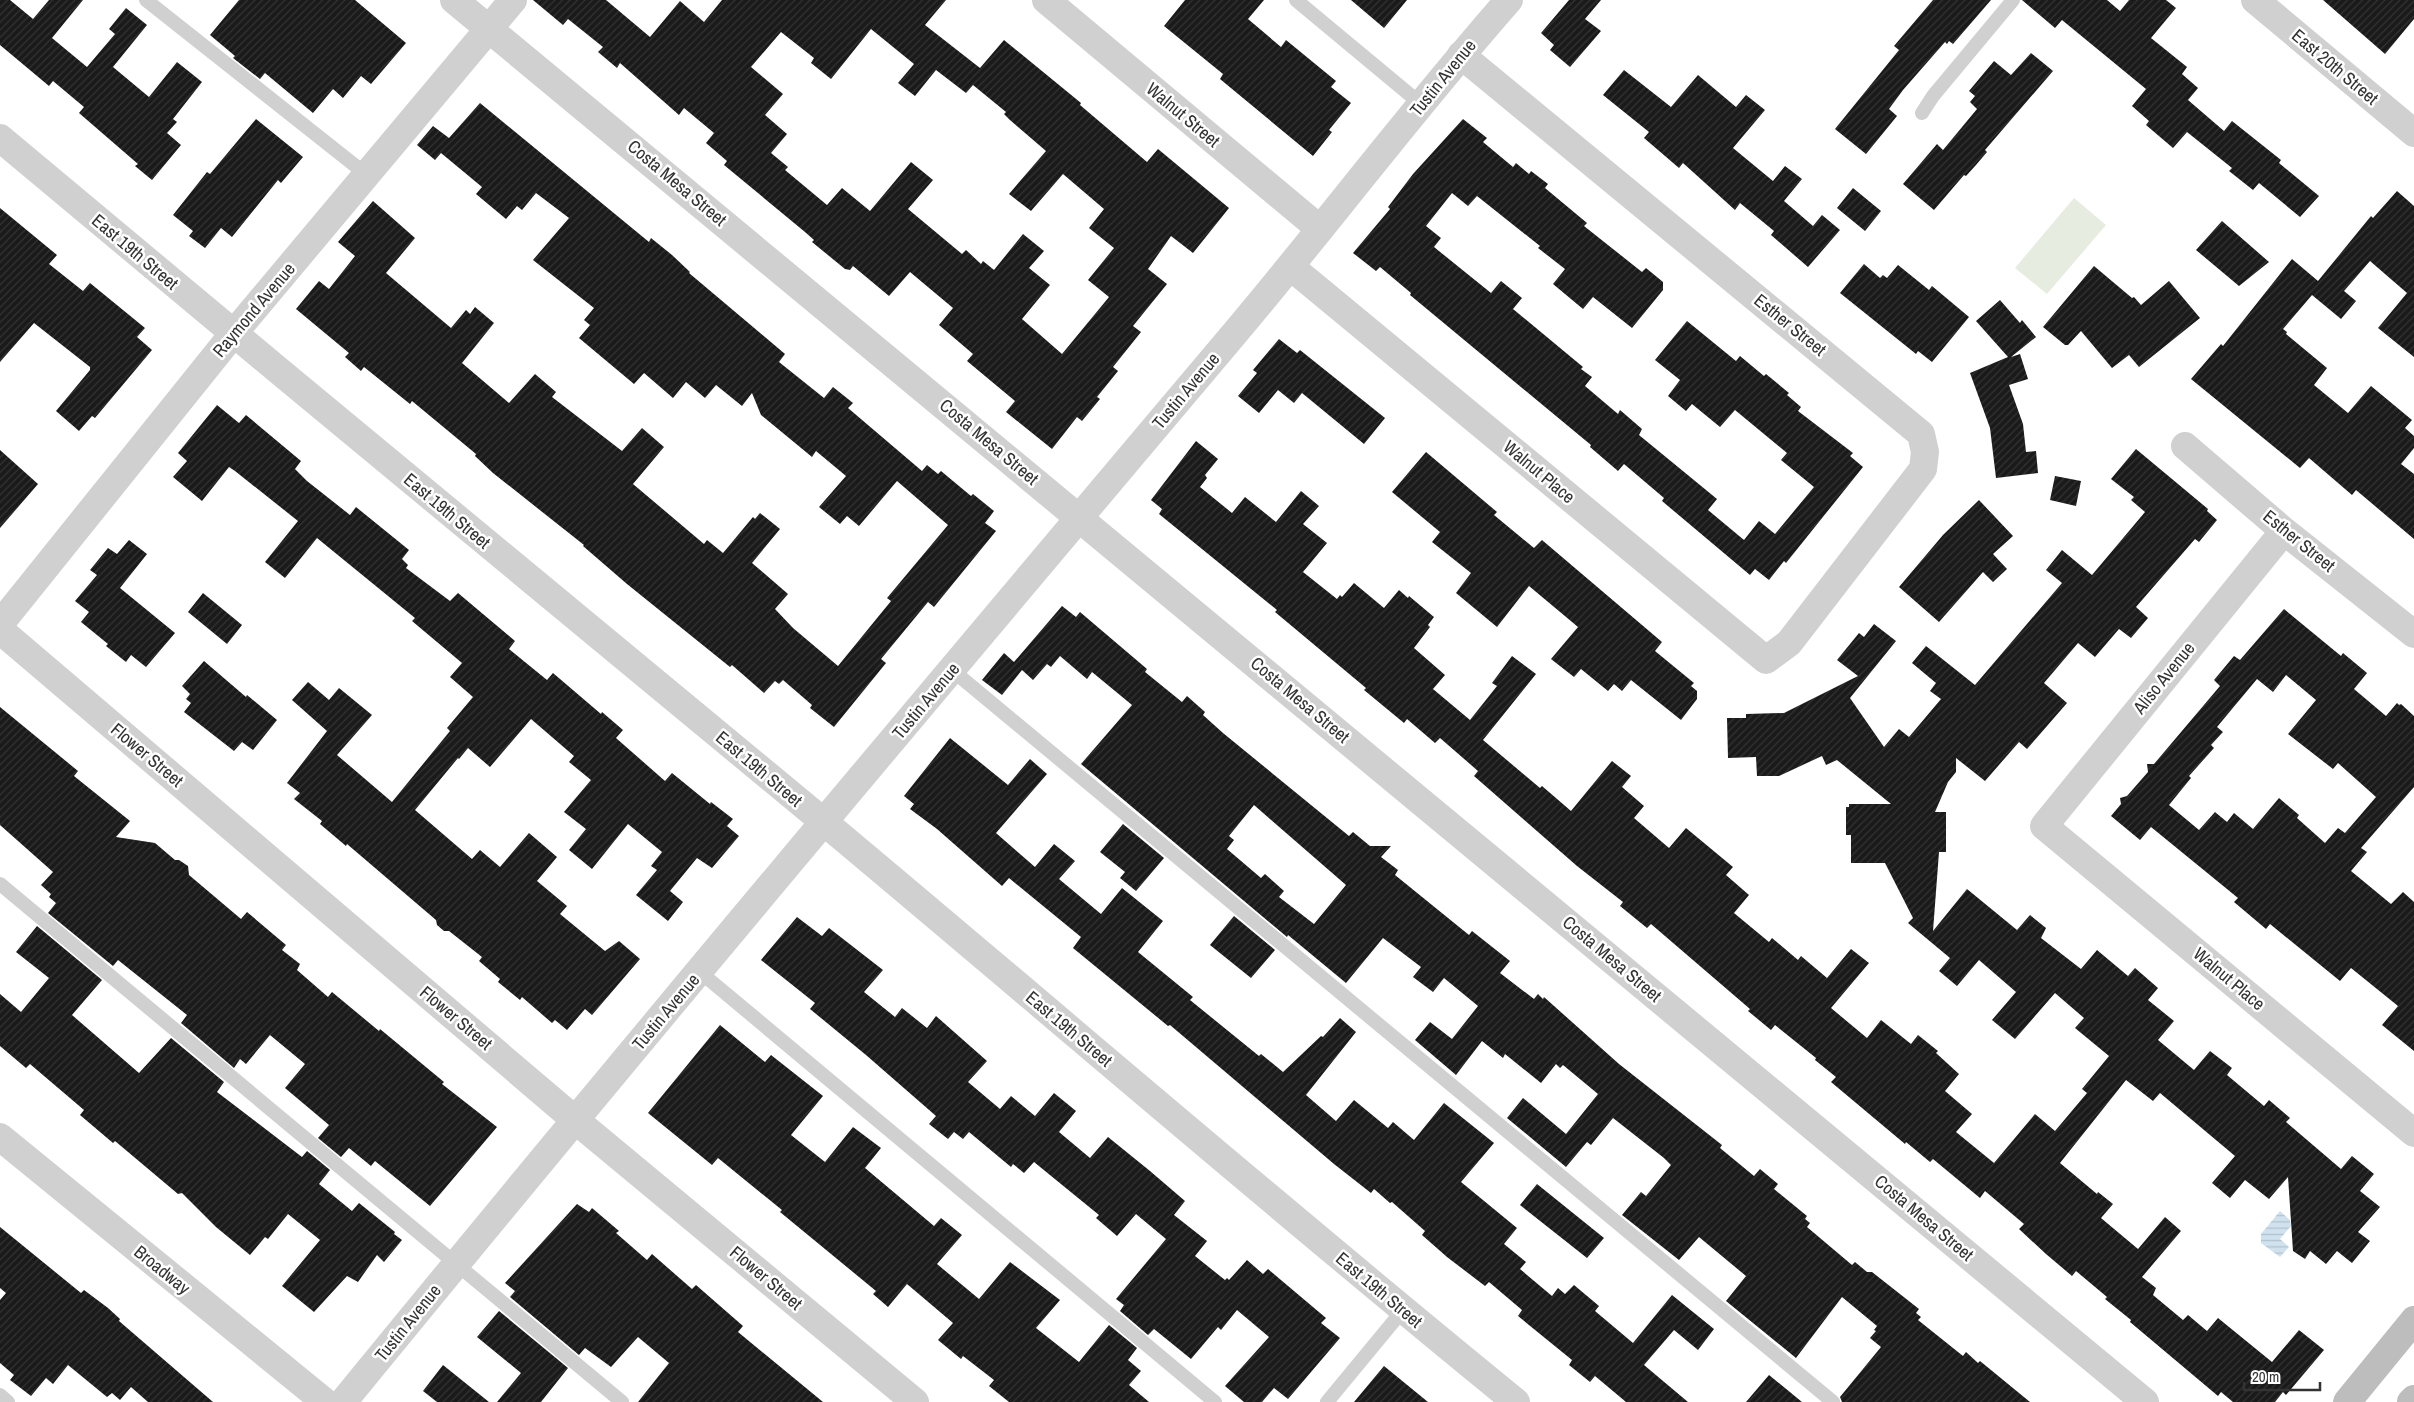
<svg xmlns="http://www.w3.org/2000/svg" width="2414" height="1402" viewBox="0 0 2414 1402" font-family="'Archivo Narrow',sans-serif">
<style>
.grass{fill:#e6ecdf}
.water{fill:url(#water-rules)}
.building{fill:url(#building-hatch);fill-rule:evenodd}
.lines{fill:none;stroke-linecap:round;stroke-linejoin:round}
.service{stroke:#d0d0d0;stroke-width:14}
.minor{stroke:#d0d0d0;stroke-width:28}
.tertiary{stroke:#d0d0d0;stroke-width:28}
.secondary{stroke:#bdbdbd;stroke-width:28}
.labels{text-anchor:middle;stroke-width:5;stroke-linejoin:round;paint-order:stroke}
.street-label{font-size:18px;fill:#333;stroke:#fff}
</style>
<defs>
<pattern id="water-rules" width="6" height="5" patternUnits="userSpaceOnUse" patternTransform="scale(1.25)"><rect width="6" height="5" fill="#cfe2ee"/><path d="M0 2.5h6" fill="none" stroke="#b2c2cd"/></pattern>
<pattern id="building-hatch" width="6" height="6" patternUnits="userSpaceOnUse" patternTransform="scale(1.25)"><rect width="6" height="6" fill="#1a1a1a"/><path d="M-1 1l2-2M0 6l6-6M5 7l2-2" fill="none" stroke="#333"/></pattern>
</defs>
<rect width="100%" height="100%" fill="#fff"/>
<path class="grass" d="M2074 198 2106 225 2047 294 2015 268Z"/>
<path class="water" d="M2280 1211 2290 1220 2291 1226 2280 1239 2289 1247 2280 1257 2261 1243V1234Z"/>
<path class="building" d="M0 0H10L33 19 49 0H83L52 38 87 67 115 34 109 29 126 8 147 25 113 67 149 97 177 62 202 82 173 119 177 122 167 133 181 145 152 180 135 166 138 164 79 113 84 107 53 81 49 86 0 45Z
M239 0H355L406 43 371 84 361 76 343 98 333 89 313 113 265 73 260 79 233 58 235 56 210 35Z
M533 0H606L650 37 680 1 704 22 722 0H946L925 25 980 68 1004 40 1081 103 1080 105 1147 162 1158 149 1229 208 1193 253 1171 236 1148 269 1167 284 1133 326 1141 332 1113 367 1118 371 1097 397 1100 399 1082 421 1077 417 1052 449 1006 412 1015 401 967 361 973 354 939 325 953 308 910 272 889 296 853 266 850 270 845 269 812 242 814 240 805 232 724 165 727 161 706 143 714 133 684 108 679 115 620 63 617 68 598 52 603 47 568 19 563 25ZM871 29 914 64 898 83 915 96 936 70 966 93 973 85 1006 112 1004 114 1010 120 1046 151 1009 194 1031 211 1063 174 1104 209 1089 228 1114 248 1088 280 1109 297 1062 354 1022 319 1050 285 1029 268 1044 251 1023 234 994 270 983 261 981 264 966 250 962 254 908 209 933 180 911 162 870 211 842 188 827 205 785 170 788 167 771 153 787 134 765 115 783 94 751 67 781 32 814 58 811 63 831 79Z
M1185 0H1264L1248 19 1281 47 1286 40 1336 81 1331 87 1351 103 1329 130 1332 132 1313 156 1220 79 1223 74 1164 26Z
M1351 0H1407L1384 28Z
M1569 0H1601L1585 19 1601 31 1570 67 1550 50 1554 45 1541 33Z
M1933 0H1991L1953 44 1949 41 1947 44 1945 42 1903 90 1889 109 1897 116 1866 154 1835 129 1899 50 1894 46Z
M2022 0H2107L2120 11 2129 0H2166L2176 8 2151 38 2187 67 2182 74 2198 88 2188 100 2224 131 2232 121 2281 160 2279 163 2319 196 2300 217 2259 183 2253 190 2229 171 2232 168 2187 132 2173 148 2146 125 2149 121 2132 106 2146 89 2062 20 2055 28Z
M2323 0H2414V19L2385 54Z
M2031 53 2053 71 1985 150 1987 152 1976 165 1966 176 1964 175 1934 210 1903 184 1937 144 1943 150 1977 109 1970 102 1975 96 1969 91 1994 61 2011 75Z
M1624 70 1671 107 1698 75 1736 107 1746 95 1765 110 1733 148 1773 181 1785 166 1802 179 1784 201 1813 226 1822 215 1840 230 1808 267 1771 235 1774 231 1740 203 1735 210 1683 163 1679 168 1644 138 1649 132 1603 95Z
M480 103 649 242 651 238 672 255 690 272 689 273 785 354 779 362 824 398 833 387 853 403 848 408 922 471 927 465 938 474 941 471 971 496 973 494 994 511 985 523 996 531 934 607 928 602 881 659 886 663 834 727 810 708 812 705 783 680 779 684 775 681 764 693 732 665 730 667 627 584 583 546 584 545 493 473 475 456 476 454 412 401 410 404 364 367 361 371 345 357 349 353 296 309 319 281 329 289 355 256 338 242 373 201 415 238 386 273 451 328 466 310 470 314 475 307 494 323 462 363 509 403 535 374 556 392 552 397 622 451 642 428 664 447 633 484 704 544 707 540 723 553 753 517 755 519 760 513 780 529 752 563 788 594 775 609 793 628 838 666 891 601 887 598 948 525 897 481 859 526 847 516 840 524 819 507 846 476 816 451 812 457 761 415 752 393 742 406 716 385 705 398 686 382 673 398 644 373 634 384 579 338 590 325 584 320 594 308 533 260 569 218 536 193 522 210 517 206 506 219 476 194 482 187 441 153 435 160 417 145 433 126 449 138Z
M256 119 303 157 281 183 278 180 232 237 221 228 205 248 189 236 193 231 173 215 207 172 210 174Z
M1463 119 1487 138 1483 142 1513 167 1516 163 1529 174 1531 171 1548 184 1545 188 1587 223 1584 226 1642 272 1646 268 1663 282V290L1632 328 1593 297 1583 309 1553 284 1565 269 1538 248 1540 246 1477 196 1468 206 1452 193 1426 226 1441 238 1434 247 1491 293 1501 281 1522 298 1513 309 1583 367 1581 369 1592 377 1585 386 1618 414 1620 410 1642 429 1639 435 1717 499 1708 510 1744 540 1759 521 1775 534 1814 487 1781 460 1787 453 1735 410 1720 427 1692 404 1686 411 1668 396 1680 380 1655 360 1687 321 1736 361 1740 356 1764 376 1766 374 1789 393 1787 395 1801 407 1798 411 1853 453 1850 456 1863 467 1786 563 1784 561 1769 580 1755 569 1750 575 1662 501 1664 498 1624 464 1618 471 1590 447 1591 445 1410 295 1411 293 1380 267 1376 271 1353 253 1390 209 1388 207 1413 174Z
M1853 188 1881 211 1865 231 1837 208Z
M2397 191 2414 206V357L2378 328 2407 293 2370 261 2344 291 2356 301 2341 319 2312 295 2283 329 2287 332 2286 334 2327 368 2314 385 2348 413 2371 386 2412 420 2405 428 2414 436V448L2401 464 2414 474V539L2356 490 2352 495 2309 458 2300 468 2191 379 2221 344 2223 346 2292 259 2318 281 2371 216 2373 218Z
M0 208 57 255 49 264 83 291 90 283 145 328 137 337 152 350 95 418 92 416 79 431 56 411 90 370V367L34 323 0 362Z
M2222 221 2269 262 2239 286 2196 250Z
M1864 264 1880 278 1883 275 1887 278 1898 265 1929 290 1932 286 1969 317 1932 362 1918 351 1916 354 1840 293Z
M2094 266 2132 298 2134 297 2141 305 2169 281 2200 318 2139 367 2129 355 2112 368 2081 331 2068 345H2065L2043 327Z
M2000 300 2020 323 2022 320 2036 337 2011 357 2020 354 2028 379 2009 385 2023 424 2026 452 2036 451 2038 473 1996 478 1990 428 1970 373 2008 357 1976 321Z
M1279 339 1297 353 1300 350 1385 418 1364 444 1302 393 1294 403 1278 390 1259 413 1238 396 1257 373 1253 370Z
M217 405 239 423 246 415 301 461 295 469 307 481 350 515 356 507 409 550 402 559 408 565 406 568 450 601 458 593 515 641 509 649 547 680 553 673 601 714 602 712 623 730 616 738 665 781 672 773 710 804 711 802 733 819 727 826 739 836 712 868 697 858 670 891 683 902 668 921 636 895 657 870 651 866 662 852 628 824 592 869 569 850 586 829 564 812 591 780 569 762 574 756 531 719 490 767 468 748 459 759 458 758 415 810 472 859 480 850 500 867 529 833 557 857 537 881 567 906 560 914 605 951 619 941 640 959 592 1015 585 1009 567 1030 555 1020 552 1023 522 997 520 1000 498 982 500 979 479 961 482 957 449 931H444L437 925 436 920 347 844 346 846 320 824 322 821 294 799 300 793 287 783 327 731 292 700 308 682 329 700 339 688 372 715 337 755 392 802 450 731 447 728 473 697 450 677 462 663 412 621 415 618 317 538 285 578 265 562 298 521 235 471 229 467 202 501 173 477 187 461 178 453Z
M1196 441 1218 459 1205 475 1207 478 1200 487 1232 513 1245 497 1276 522 1301 491 1319 506 1303 524 1327 543 1303 572 1337 599 1340 595 1342 597 1354 583 1384 608 1399 590 1408 598 1409 596 1434 617 1428 625 1430 627 1414 648 1445 675 1433 689 1470 720 1497 686 1492 683 1512 656 1536 674 1483 740 1540 788 1542 786 1571 811 1612 761 1631 776 1622 787 1644 806 1634 818 1669 848 1686 828 1733 867 1726 875 1749 895 1734 913 1769 942 1772 938 1798 960 1801 956 1827 978 1851 949 1869 963 1831 1008 1867 1038 1881 1020 1911 1044 1918 1035 1938 1051 1936 1053 1959 1074 1945 1091 1972 1114 1956 1132 1994 1163 2035 1114 2055 1131 2087 1093 2082 1089 2109 1056 2075 1028 2084 1018 2055 993 2015 1039 1992 1020 2016 992 1979 960 1957 986 1939 971 1950 958 1908 923 1913 918 1885 863H1851V835H1846V807H1849V804H1891L1837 760 1826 765 1822 756 1779 776H1757L1756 757 1728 758 1727 718H1746V714L1784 713 1858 676 1837 660 1859 633 1864 637 1874 624 1896 641 1850 698 1884 747 1899 729 1909 737 1941 699 1930 691 1936 683 1912 663 1926 646 1975 685 2062 583 2046 570 2062 550 2092 575 2145 512 2131 500 2134 497 2111 479 2136 449 2208 509 2207 511 2217 520 2199 542 2195 539 2136 607 2148 618 2131 638 2119 629 2095 657 2078 643 2044 683 2067 703 2027 749 2019 742 1985 781 1956 758V772L1948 782 1935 812H1946V852H1939L1933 931 1967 889 2017 930 2030 915 2046 928 2041 938 2081 969 2097 950 2128 976 2135 968 2158 988 2148 1000 2174 1021 2158 1040 2194 1070 2210 1051 2232 1068 2227 1075 2264 1106 2269 1100 2290 1118 2286 1122 2341 1169 2352 1156 2374 1174 2360 1191 2380 1207 2358 1232 2370 1241 2352 1263 2337 1251 2326 1264 2310 1251 2305 1259 2293 1251 2288 1177 2269 1199 2245 1180 2230 1198 2212 1183 2235 1156 2160 1093 2153 1101 2126 1080 2060 1163 2097 1194 2098 1192 2113 1204 2101 1218 2138 1249 2165 1217 2181 1231 2142 1277 2156 1288 2153 1295 2183 1320 2188 1315 2207 1331 2218 1318 2272 1362 2299 1330 2324 1350 2286 1395 2283 1392 2275 1402H2233L2221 1392 2218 1396 2130 1322 2131 1320 2105 1299 2107 1297 2076 1271 2072 1276 2046 1254 2019 1229 2024 1224 1985 1191 1980 1198 1933 1159 1930 1162 1906 1142 1905 1144 1831 1082 1836 1077 1815 1060 1816 1058 1775 1025 1771 1030 1748 1011 1750 1009 1651 924 1647 928 1620 906 1623 902 1577 866 1474 776 1478 771 1440 738 1435 743 1407 719 1404 723 1364 690 1366 688 1275 612 1277 610 1159 514 1162 509 1151 500Z
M0 450 38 484 0 528Z
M1426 452 1497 512 1494 515 1534 548 1542 540 1662 642 1655 651 1694 683 1691 686 1697 691V699L1681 720 1631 680 1622 691 1614 684 1608 691 1581 669 1574 677 1551 659 1578 627 1529 586 1497 627 1456 593 1471 573 1432 542 1440 532 1392 492Z
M2055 476 2081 481 2076 506 2050 500Z
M1979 500 2013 536 1993 554 2007 569 1993 582 1983 572 1939 622 1899 587 1943 535Z
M129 540 147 554 120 588 175 633 146 667 131 655 126 662 106 646 108 644 81 622 89 612 75 601 97 575 90 570 108 548 117 554Z
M203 593 242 625 227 644 188 612Z
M1062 606 1076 617 1080 612 1147 669 1145 672 1182 702 1187 696 1205 712 1203 715 1223 733 1349 836 1353 832 1370 846H1391L1381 857 1398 870 1395 875 1469 935 1472 931 1510 961 1500 973 1534 999 1538 994 1543 999 1544 997 1619 1064 1722 1145 1720 1148 1754 1176 1760 1169 1778 1184 1774 1189 1807 1216 1805 1219 1810 1223 1807 1227 1852 1265 1855 1262 1867 1272H1872L1919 1309 1916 1313 1921 1317 1918 1320 1963 1356 1966 1352 1978 1363 1980 1361 2030 1402H1842L1840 1397 1881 1347 1870 1338 1876 1331 1874 1330 1877 1326 1842 1297 1796 1358 1726 1301 1746 1276 1699 1237 1679 1260 1622 1215 1641 1192 1646 1196 1671 1165 1664 1158 1613 1118 1591 1145 1587 1142 1566 1167 1507 1118 1523 1098 1566 1134 1598 1094 1563 1065 1560 1068 1556 1064 1541 1083 1505 1054 1503 1058 1482 1041 1456 1075 1415 1040 1430 1022 1452 1039 1478 1006 1444 978 1433 992 1413 977 1421 967 1383 938 1346 983 1288 935 1287 937 1081 764 1132 705 1092 672 1087 679 1060 656 1051 667 1047 664 1033 680 1022 670 1002 695 982 680 1004 653 1014 662ZM1254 805 1346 885 1314 924 1279 897 1284 891 1265 874 1261 878 1227 849 1234 840 1229 836Z
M2284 609 2341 656 2343 653 2367 673 2354 689 2386 716 2397 703 2399 705 2401 704 2414 716V787L2361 848 2367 852 2351 871 2391 904 2403 892 2414 902V1051L2382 1025 2398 1006 2351 968 2340 981 2270 924 2266 929 2234 902 2238 898 2151 827 2140 840 2111 816 2121 804 2120 798 2127 796 2148 772 2147 764H2154L2220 686 2214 680 2234 656 2240 660ZM2286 675 2316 700 2288 734 2333 769 2338 763 2376 797 2345 833 2338 828 2325 843 2297 818 2299 815 2279 798 2253 829 2234 813 2227 822 2215 812 2199 830 2169 805 2191 778 2189 776 2214 748 2211 745 2223 732 2217 727 2257 679 2273 692Z
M204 661 246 697 247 695 277 720 253 750 242 742 234 751 184 712 191 703 186 699 190 694 182 686Z
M0 707 78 771 74 776 130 821 116 837 155 843 175 860H179L188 866 189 875 241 919 247 912 286 945 282 950 300 964 297 970 328 997 332 992 379 1031 380 1029 444 1082 442 1084 497 1127 430 1206 375 1161 371 1166 349 1148 341 1157 318 1138 329 1125 285 1088 305 1064 270 1035 246 1064 240 1059 234 1068 181 1023 187 1015 118 960 113 966 48 913 56 903 49 897 51 894 41 885 53 872 0 825Z
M950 738 1008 785 1030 759 1047 774 996 833 1035 867 1054 844 1075 861 1059 879 1101 914 1122 888 1163 921 1138 952 1193 997 1190 1000 1259 1056 1261 1054 1283 1072 1321 1036 1323 1037 1340 1018 1356 1032 1306 1095 1336 1121 1354 1100 1388 1128 1393 1122 1414 1140 1444 1103 1494 1143 1461 1182 1517 1228 1504 1244 1526 1262 1520 1269 1552 1296 1558 1288 1565 1294 1574 1285 1599 1306 1595 1311 1633 1343 1672 1295 1714 1329 1698 1350 1674 1330 1644 1365 1688 1402H1626L1595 1376 1590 1382 1569 1365 1572 1360 1518 1316 1522 1310 1489 1282 1485 1286 1447 1257 1422 1235 1425 1231 1392 1202 1390 1203 1374 1189 1371 1193 1334 1164 1170 1025 1168 1026 1073 948 1081 937 1009 878 1002 886 937 829 910 809 914 804 904 796Z
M1123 824 1164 858 1136 891 1120 878 1125 872 1100 852Z
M1234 916 1275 950 1251 978 1210 945Z
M797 917 822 936 829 928 883 970 864 992 895 1017 902 1008 927 1028 936 1016 987 1061 968 1082 1000 1109 1011 1096 1035 1116 1054 1093 1076 1111 1059 1132 1090 1158 1108 1137 1150 1171 1185 1201 1174 1215 1207 1241 1195 1256 1225 1280 1227 1278 1229 1280 1247 1260 1263 1274 1268 1269 1326 1318 1321 1323 1340 1338 1288 1399 1274 1388 1262 1402H1244L1225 1386 1269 1337 1237 1310 1221 1330 1218 1327 1191 1359 1154 1329 1148 1335 1120 1311 1124 1305 1116 1299 1166 1239 1136 1214 1117 1236 1096 1218 1099 1215 1034 1162 1024 1173 1013 1164 1011 1167 969 1132 963 1139 954 1132 948 1139 929 1124 936 1116 866 1055 810 1009 815 1003 761 960Z
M37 926 102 980 72 1015 139 1073 171 1038 224 1082 217 1092 302 1157 307 1151 330 1170 319 1184 352 1211 359 1203 395 1232 394 1234 402 1240 384 1262 377 1255 358 1282 347 1276 314 1312 282 1286 320 1240 288 1214 268 1239 265 1237 250 1255 216 1227 182 1193 178 1194 115 1141 113 1143 80 1115 84 1110 30 1064 26 1068 0 1046V994L21 1012 49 978 16 952Z
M720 1025 765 1062 771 1055 823 1096 791 1135 825 1162 853 1127 881 1148 865 1168 934 1226 941 1218 962 1235 937 1264 979 1299 1010 1262 1060 1300 1036 1328 1079 1362 1109 1325 1137 1348 1128 1360 1141 1371 1129 1385 1149 1402H1009L989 1386 994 1380 963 1356 961 1359 938 1340 953 1323 907 1284 888 1307 873 1294 876 1291 780 1212 782 1210 718 1158 712 1165 648 1113Z
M1537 1184 1604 1238 1587 1258 1520 1205Z
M577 1204 589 1212 592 1208 619 1231 616 1233 647 1260 652 1254 692 1289 696 1285 743 1326 738 1332 823 1402H638L669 1363 638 1337 611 1367 585 1348 579 1355 510 1297 515 1291 505 1283Z
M0 1227 81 1293 84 1290 108 1308 120 1319 119 1321 213 1402H148L131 1387 120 1400 112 1393 107 1397 68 1365 53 1384 46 1378 31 1396 10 1380 14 1375 0 1363V1300L6 1293 0 1288Z
M499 1311 568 1368 541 1402H497L521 1373 477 1337Z
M443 1365 489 1402H437L423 1391Z
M1384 1366 1428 1402H1354Z
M1769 1375 1802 1402H1746Z"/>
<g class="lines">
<path class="service" d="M146 0 367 175
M1296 0 1421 104
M1922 113 1933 96 2013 0
M952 670 1833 1402
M0 884 622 1402
M700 972 1215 1402
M0 1395 8 1402
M1327 1402 1403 1310"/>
<path class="minor" d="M454 0 2145 1402
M1046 0 1320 229
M2255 0 2414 133
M1291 267 1766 660 1789 643 1923 469 1925 452 1921 434 1461 55
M2185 446 2284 531 2414 634
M2284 531 2044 826 2414 1133
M0 624 233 334 513 0
M0 630 574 1119 915 1402
M0 1137 325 1402"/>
<path class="tertiary" d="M0 138C273 368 550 594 824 822 1055 1015 1282 1212 1516 1402
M343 1402C635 1045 932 692 1229 340 1324 228 1412 110 1509 0"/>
<path class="secondary" d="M2347 1402 2414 1320
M2411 1402 2414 1399"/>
</g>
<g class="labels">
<g class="street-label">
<text transform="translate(2335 67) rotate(40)" y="6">East 20th Street</text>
<text transform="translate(1443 78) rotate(-51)" y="6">Tustin Avenue</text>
<text transform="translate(1183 115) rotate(40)" y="6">Walnut Street</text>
<text transform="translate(677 183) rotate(40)" y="6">Costa Mesa Street</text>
<text transform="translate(135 252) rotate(40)" y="6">East 19th Street</text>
<text transform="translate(254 310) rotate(-50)" y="6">Raymond Avenue</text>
<text transform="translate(1790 325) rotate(39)" y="6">Esther Street</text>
<text transform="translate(1186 391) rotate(-50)" y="6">Tustin Avenue</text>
<text transform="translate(989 442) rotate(40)" y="6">Costa Mesa Street</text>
<text transform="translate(1539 472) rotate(40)" y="6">Walnut Place</text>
<text transform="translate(447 511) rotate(40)" y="6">East 19th Street</text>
<text transform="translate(2299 541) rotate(39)" y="6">Esther Street</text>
<text transform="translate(2164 678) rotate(-51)" y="6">Aliso Avenue</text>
<text transform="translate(1300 700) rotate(40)" y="6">Costa Mesa Street</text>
<text transform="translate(926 701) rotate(-50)" y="6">Tustin Avenue</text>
<text transform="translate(147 755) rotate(40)" y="6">Flower Street</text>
<text transform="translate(759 769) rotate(40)" y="6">East 19th Street</text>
<text transform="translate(1612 959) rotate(40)" y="6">Costa Mesa Street</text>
<text transform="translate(2229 979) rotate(40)" y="6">Walnut Place</text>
<text transform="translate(666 1012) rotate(-50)" y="6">Tustin Avenue</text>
<text transform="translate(456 1018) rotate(40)" y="6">Flower Street</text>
<text transform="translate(1069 1029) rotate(40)" y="6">East 19th Street</text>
<text transform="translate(1924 1218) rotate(40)" y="6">Costa Mesa Street</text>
<text transform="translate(162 1270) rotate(39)" y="6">Broadway</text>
<text transform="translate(766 1278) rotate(40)" y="6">Flower Street</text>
<text transform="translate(1379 1290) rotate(40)" y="6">East 19th Street</text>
<text transform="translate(408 1323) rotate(-51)" y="6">Tustin Avenue</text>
</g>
</g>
<path d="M2244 1382v8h76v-8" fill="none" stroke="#333333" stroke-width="2.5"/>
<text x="2252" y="1382" font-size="15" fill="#333333" stroke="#ffffff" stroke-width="4" paint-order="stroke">20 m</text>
</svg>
